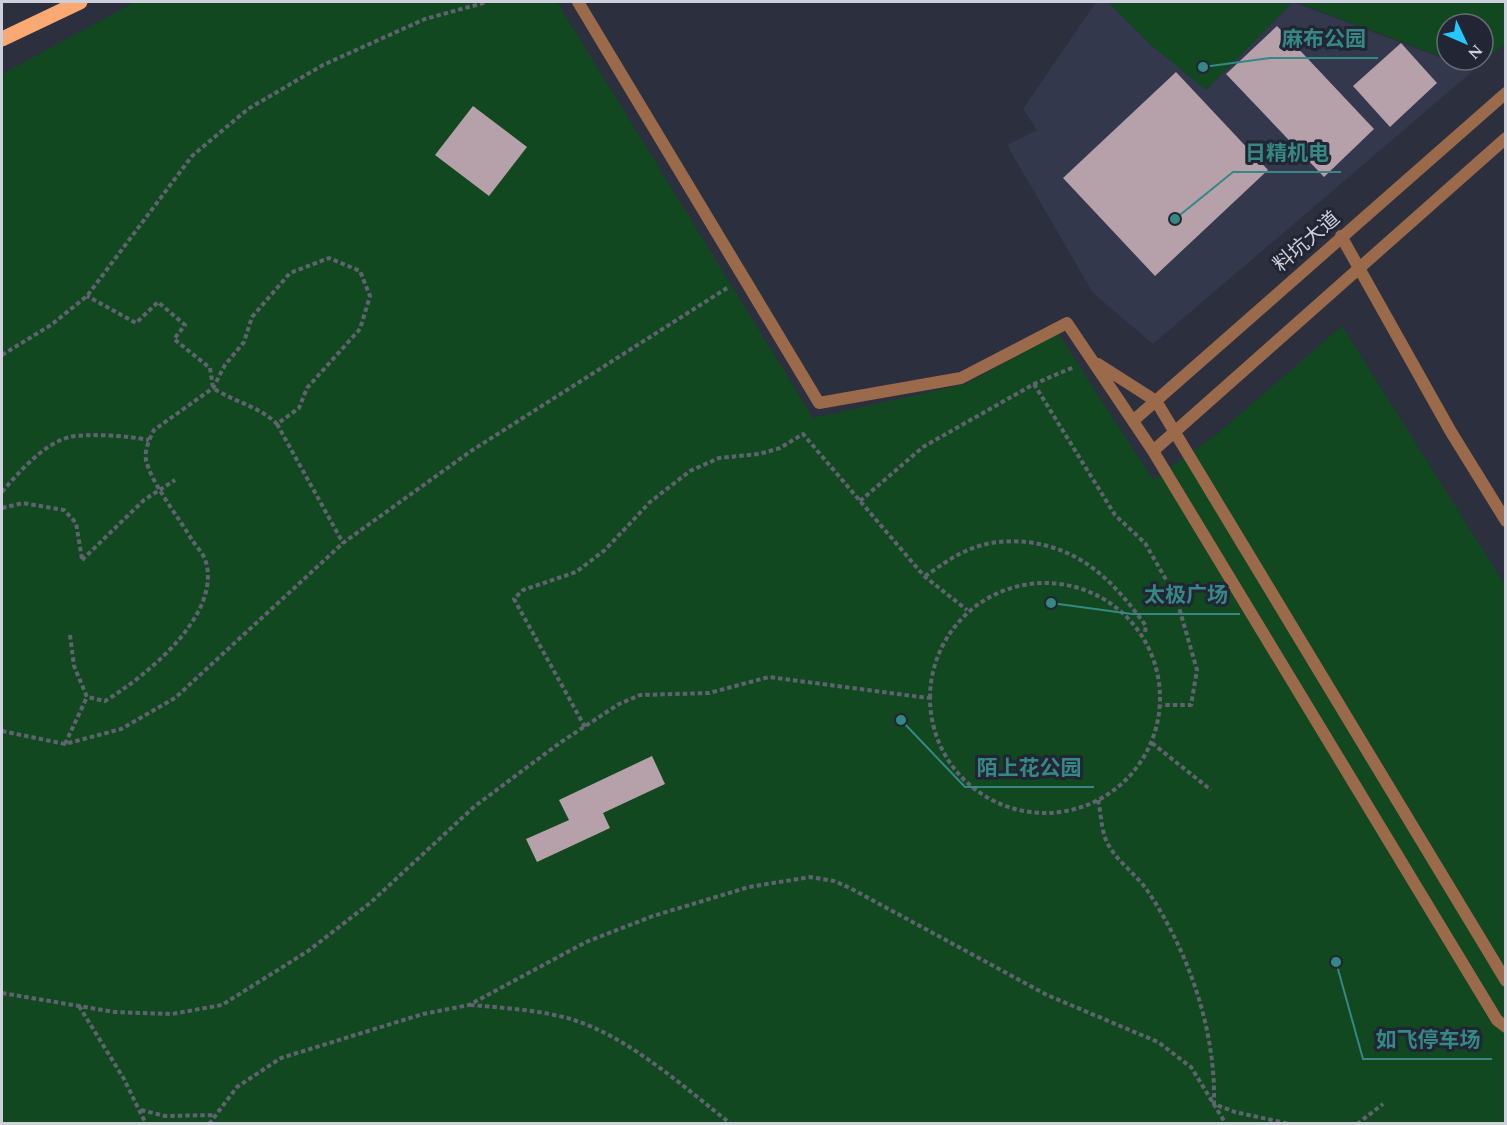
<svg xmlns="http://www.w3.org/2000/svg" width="1507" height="1125" viewBox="0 0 1507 1125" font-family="Spectral,'Noto Sans SC',serif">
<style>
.built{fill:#33384d}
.green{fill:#114820}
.building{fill:#b6a0a9}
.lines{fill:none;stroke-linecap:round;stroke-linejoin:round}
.path{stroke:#5f6370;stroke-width:4;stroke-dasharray:4.5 3;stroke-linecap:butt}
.minor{stroke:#9b6a4a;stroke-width:12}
.tertiary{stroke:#9b6a4a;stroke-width:12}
.primary{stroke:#faa973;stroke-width:15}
.labels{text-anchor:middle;stroke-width:6;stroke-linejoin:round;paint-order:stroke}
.street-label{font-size:20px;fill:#ced1db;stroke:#222534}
.leader{fill:none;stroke:#358884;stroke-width:2}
.callout-dot{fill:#358884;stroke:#222534;stroke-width:2}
.callout-label{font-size:21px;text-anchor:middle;font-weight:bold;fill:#358884;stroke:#222534;stroke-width:6;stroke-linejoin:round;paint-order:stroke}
</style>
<rect width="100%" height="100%" fill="#2b2f3e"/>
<path class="built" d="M1096 2H1108L1150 44 1206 90 1293 2 1474 70 1153 344 1093 293 1007 145 1037 130 1023 109Z"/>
<path class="green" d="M135 2H557L813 418 966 384 1058 333 1153 480 1217 434 1342 326 1505 585V1123H2V74Z
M1108 2H1293L1206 90 1150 44Z
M1296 2H1505V44L1474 70 1449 60H1483V24H1447V59Z"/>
<path class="building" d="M1277 26 1374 129 1324 177 1226 74Z
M1401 43 1437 83 1390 127 1353 86Z
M1176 72 1268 170 1155 276 1063 178Z
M473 106 527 147 489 196 435 155Z
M652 756 665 784 603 813 610 828 537 862 526 839 569 820 559 800Z"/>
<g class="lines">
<path class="path" d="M2 355 51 325 87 296 192 156 248 109 323 65 425 19 487 2
M1034 384 1115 515 1145 543 1176 597 1197 670 1191 705H1162
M277 424 343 543
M2 492C18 473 44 443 70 437 89 433 129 436 149 440
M860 501 923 447 1034 384 1074 367
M2 508 23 503 64 510 76 523 82 559
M82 560 144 500 175 480
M925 576C939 567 953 556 968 550 986 542 1007 540 1027 542 1083 549 1114 582 1146 626L1145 632
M930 698a115 115 0 1 1 230 0a115 115 0 1 1-230 0Z
M70 635 74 666 87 697 105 701C145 677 224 614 205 559 202 552 196 546 192 540 180 519 151 483 146 460 144 450 150 438 154 430L213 388 225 365 244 342 252 317 290 273 329 258 360 271 370 296 360 329 307 388 299 408 277 424C259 406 234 402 213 388L210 368 174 339 185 325 158 302 136 323 87 296
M585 727 514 599 523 590 576 572 605 550 650 502 690 471 719 458 759 454 780 448 803 434 924 576 967 610
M2 731 65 744 121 729 175 698 343 543 471 451 727 288
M1152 743 1211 790
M65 744 87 697
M1098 800C1101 812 1101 828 1106 840 1115 861 1137 874 1149 893 1189 953 1216 1031 1214 1104L1235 1112 1290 1124
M2 993 114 1012 172 1014 222 1005 308 951 370 903 475 806 561 742 619 704 640 695 709 693 769 677 928 698
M470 1005C505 1008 541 1010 574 1020 630 1038 685 1088 731 1124
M79 1006 124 1079 146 1124
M141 1110 165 1116 214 1115
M209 1124 237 1087 281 1058 423 1014 469 1005 586 942 653 916 749 887 810 877 834 881 850 888 1047 995 1158 1042 1191 1067 1226 1124
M1357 1124 1383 1104"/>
<path class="minor" d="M1341 236 1451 432 1506 521"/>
<path class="tertiary" d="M578 2 819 403 961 378 1067 323 1153 451 1497 1020 1506 1027
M1098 364 1156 401 1506 981
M1134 420 1506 93
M1153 451 1506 138"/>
<path class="primary" d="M2 39 80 2"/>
</g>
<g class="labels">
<g class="street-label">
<text transform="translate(1306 241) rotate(-41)" y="7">料坑大道</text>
</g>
</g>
<path class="leader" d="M1203 67L1270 58H1378M1175 219L1233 172H1341M1051 603L1132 614H1240M901 720L965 787H1094M1336 962L1363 1059H1492"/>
<g class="callout-dot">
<circle cx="1203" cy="67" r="6"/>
<circle cx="1175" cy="219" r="6"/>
<circle cx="1051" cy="603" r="6"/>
<circle cx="901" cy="720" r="6"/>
<circle cx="1336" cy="962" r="6"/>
</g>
<g class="callout-label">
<text x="1324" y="46">麻布公园</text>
<text x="1287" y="160">日精机电</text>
<text x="1186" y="602">太极广场</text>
<text x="1029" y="775">陌上花公园</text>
<text x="1428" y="1047">如飞停车场</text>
</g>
<rect width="1507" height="1125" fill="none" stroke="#ced1db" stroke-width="6"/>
<g transform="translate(1465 42) rotate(134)"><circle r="28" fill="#222534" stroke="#676a77" stroke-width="1.5"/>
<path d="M0-4.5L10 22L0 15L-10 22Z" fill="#26c9fe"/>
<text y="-9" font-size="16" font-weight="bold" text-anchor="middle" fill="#ced1db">N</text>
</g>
</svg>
